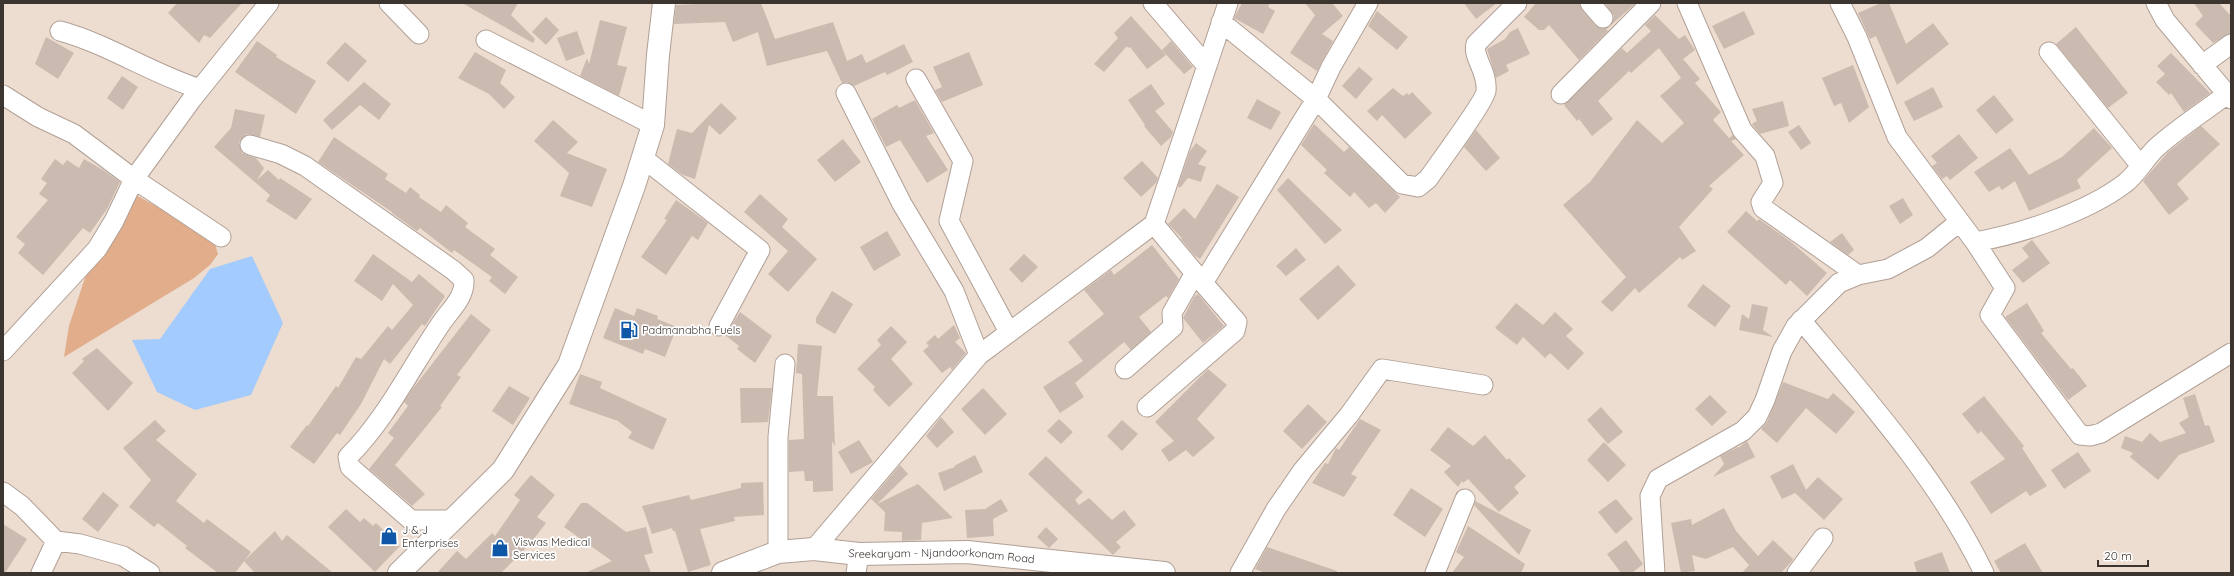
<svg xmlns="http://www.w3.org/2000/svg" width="2234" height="576" viewBox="0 0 2234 576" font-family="Quicksand,sans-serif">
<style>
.green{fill:#e1ad8a}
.water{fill:#a4cbfd}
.building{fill:#cbbaaf}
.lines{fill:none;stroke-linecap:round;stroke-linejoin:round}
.street-casing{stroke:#b1a096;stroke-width:21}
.secondary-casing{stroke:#b1a096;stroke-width:24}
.street{stroke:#fff;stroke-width:19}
.secondary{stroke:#fff;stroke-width:22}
.labels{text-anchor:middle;stroke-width:3.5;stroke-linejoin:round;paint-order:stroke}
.poi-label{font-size:11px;fill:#3b342f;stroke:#fff;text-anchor:start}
.street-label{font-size:11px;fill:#3b342f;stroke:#fff}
</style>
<rect width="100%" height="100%" fill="#eddcd0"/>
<path class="green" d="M134 194 185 222 214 241 218 254 210 265 194 278 64 357 69 326 87 272Z"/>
<path class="water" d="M252 256 283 323 251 395 195 410 157 392 132 340 160 339 210 269Z"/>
<path class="building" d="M177 3H242L210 38 204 35 199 43 168 13Z
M462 3H518L511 15 535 39 533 43Z
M719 3H761L775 39 833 22 847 61 862 54 866 63 904 44 913 62 887 75 885 72 854 86 847 82 842 83 827 51 767 66 758 32 733 42 725 22 674 24 676 5Z
M1242 3H1270L1268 7 1275 11 1263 34 1234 18Z
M1305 3H1332L1343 16 1322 34 1333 41 1317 71 1290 53 1315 15Z
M1464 3H1497L1476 19Z
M1536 3H1579L1582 10 1595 25 1600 28 1609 27 1606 29 1608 31 1579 60 1549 25 1544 30H1539L1524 17Z
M1605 3H1636L1611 25 1614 16Z
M1881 3H1889L1906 44 1933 23 1949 44 1897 85 1876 36 1870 39 1858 13Z
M2194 3H2219L2231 16V33L2213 43 2195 24 2203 16Z
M1377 11 1408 37 1397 50 1368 26Z
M1744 11 1755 34 1724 49 1712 26Z
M1655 15 1679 39 1685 35 1695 50 1683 59 1700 79 1695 83 1721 112 1713 120 1730 139 1729 138 1733 135 1736 139 1731 141 1744 155 1709 186 1713 189 1679 227 1696 251 1682 260 1680 257 1639 293 1635 288 1612 312 1601 302 1626 277 1563 205 1590 182 1637 120 1662 143 1684 123 1660 96 1681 78 1659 48 1631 73 1629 71 1598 101 1613 119 1592 136 1579 119 1577 121 1564 105 1622 48 1627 53 1651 31 1645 25Z
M1131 16 1166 55 1147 69 1130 47 1128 48 1127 46 1104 72 1094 64 1118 38 1114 33Z
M546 17 559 30 546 45 532 32Z
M600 20 627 27 617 65 627 67 619 96 580 76 587 58 589 64Z
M2076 27 2128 93 2108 108 2056 44Z
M1518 28 1530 54 1506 65 1509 71 1496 78 1487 49 1505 39 1510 32Z
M577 31 585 54 566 61 557 38Z
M46 37 74 53 58 79 35 64Z
M257 41 277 55 276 57 316 81 296 114 235 72Z
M1171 41 1193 67 1184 74 1162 50Z
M345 42 367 61 348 82 326 63Z
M475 52 506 70 500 83 515 97 504 109 489 94 458 78Z
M969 52 983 85 942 102 935 90 942 87 933 67Z
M2171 53 2210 93 2184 112 2171 93 2169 95 2156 82 2165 74 2157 66Z
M1853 65 1869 107 1849 123 1841 103 1834 106 1822 78Z
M1359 67 1373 79 1356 99 1342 86Z
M122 76 138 87 123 110 107 98Z
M364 82 391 104 379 120 360 105 332 130 323 120Z
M1151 84 1165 104 1155 111 1173 132 1171 137 1161 146 1144 126 1145 125 1128 100Z
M1933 87 1943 107 1914 121 1904 102Z
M1393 88 1403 96 1407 93 1409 95 1412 92 1432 113 1405 139 1382 115 1377 121 1367 111Z
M1994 95 2014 120 1996 134 1976 110Z
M1257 99 1281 112 1271 130 1247 118Z
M915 100 934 133 926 136 948 170 927 183 900 140 886 147 872 119 897 105 899 108Z
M1783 101 1789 126 1760 134 1752 124 1757 121 1752 109Z
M721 103 737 118 720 135 709 125 695 179 683 175 668 164 677 129 692 133Z
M235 109 265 115 260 137 247 134 239 142 242 153 256 158 264 168 257 180 268 170 279 180 280 178 312 199 296 220 266 201 270 195 214 147 231 128Z
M553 120 578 142 567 153 607 169 592 207 560 196 569 173 534 141Z
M1314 124 1344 152 1349 147 1400 197 1385 213 1376 203 1369 208 1354 192 1350 197 1324 173 1327 170 1301 145Z
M1799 125 1811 143 1801 150 1788 132Z
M2201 126 2220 144 2177 184 2189 199 2169 215 2143 181 2168 152Z
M2094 128 2112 148 2077 180 2081 188 2029 211 2015 181 2002 190 1999 186 1989 192 1974 172 2010 148 2029 175 2062 157Z
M1476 130 1500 158 1486 171 1464 147Z
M1959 134 1978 158 1950 180 1947 176 1942 179 1932 166 1937 163 1931 156Z
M334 137 388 174 385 179 406 193 410 187 420 195 419 197 441 212 446 205 468 223 465 227 495 249 490 255 518 277 505 294 489 281 492 277 454 250 452 253 420 228 417 231 392 213V212L318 162Z
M843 139 861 162 835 182 817 160Z
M1196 143 1207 151 1198 164 1206 167 1201 182 1188 178 1180 188 1178 186 1190 151Z
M55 159 63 165 67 160 79 168 84 159 103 170 120 182 107 209 90 233 83 228 43 275 18 253 25 244 16 237 48 200 39 194 47 183 41 179Z
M1142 161 1158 178 1156 183 1141 197 1123 178Z
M1288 178 1342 230 1325 244 1277 190Z
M1217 184 1239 197 1200 259 1194 255 1181 239 1182 238 1168 224 1184 208 1195 219Z
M760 194 788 219 782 227 817 259 788 292 768 274 788 251 744 212Z
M1903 198 1913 215 1900 224 1889 206Z
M676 200 708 223 698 240 692 236 666 275 641 257 667 220 664 219Z
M1746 211 1757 221 1759 219 1790 241 1827 273 1807 296 1790 280 1786 285 1727 232Z
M887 231 901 255 874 271 860 247Z
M1842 233 1854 250 1848 255 1830 242Z
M2032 240 2050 263 2023 283 2012 270 2029 257 2022 248Z
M1152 245 1179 279 1168 298 1166 296 1139 317 1151 332 1131 350 1124 342 1075 383 1084 397 1060 413 1043 387 1083 361 1068 342 1104 314 1084 290 1111 270 1114 275Z
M1296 248 1306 260 1286 276 1276 266Z
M373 254 412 282 419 274 445 296 425 326 422 324 390 364 384 359 361 404 340 435 337 433 314 464 290 447 307 425 308 426 336 386 338 388 356 357 361 359 388 326 392 330 413 305 393 284 382 301 354 281Z
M1024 254 1038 267 1022 283 1009 269Z
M1338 265 1356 285 1318 320 1299 299Z
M1703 284 1731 306 1715 327 1687 306Z
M832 291 853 304 835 334 816 323V318Z
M1198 294 1224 326 1203 343 1183 318 1194 297Z
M1516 303 1543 325 1555 312 1573 329 1566 336 1584 353 1568 370 1550 353 1545 358 1523 337 1517 345 1495 328Z
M2027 303 2044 331 2041 333 2071 369 2073 368 2087 386 2068 400 2005 317Z
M1752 304 1768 307 1763 330 1773 337 1739 330 1742 314 1749 319Z
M615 308 634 316 637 308 658 316 657 319 677 327 665 357 645 349 643 354 603 338Z
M740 312 772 336 755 363 737 349 739 346 725 335Z
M471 314 491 330 457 375 461 377 440 406 442 407 395 465 425 494 412 506 369 469 394 438 388 433 408 406 404 402 411 391Z
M954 325 960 338 955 342 966 353 952 370 950 367 942 373 923 351 929 346 926 343 935 335 938 339Z
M891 326 907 342 891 359 913 384 889 407 873 390 875 387 857 369 881 345 877 340Z
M798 344 822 346 817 396H833L835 446 832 441 833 491 813 492V481H805L804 471 789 472V440L804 439 802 374 796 373Z
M97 348 133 383 108 411 72 373 84 361 82 359Z
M1208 369 1227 385 1197 419 1215 438 1193 457 1186 450 1169 462 1161 450 1174 441 1155 422Z
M580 374 602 382 600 388 667 419 653 450 628 438 632 432 618 421 569 404Z
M1783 382 1828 399 1833 393 1855 412 1836 434 1806 408 1777 443 1761 429 1767 422Z
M509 386 530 398 513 425 492 411Z
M740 388H772L768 422 741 423Z
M983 388 1007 414 985 435 961 409Z
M2195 394 2205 426 2209 425 2215 442 2179 455 2158 480 2130 457 2133 453 2121 448 2125 436 2142 442 2150 433 2160 442 2186 433 2179 423 2189 417 2183 398Z
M1710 395 1727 412 1712 426 1695 409Z
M1984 396 2024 446 2022 448 2047 486 2030 496 2026 491 1991 514 1970 482 2005 459 1981 431 1978 434 1962 414Z
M1308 404 1327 422 1302 449 1283 431Z
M1601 407 1623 432 1608 444 1587 420Z
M941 417 954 432 937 448 926 436Z
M1059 419 1073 432 1061 444 1047 431Z
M1360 419 1381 430 1351 474 1357 477 1344 497 1312 483 1325 463 1328 464 1336 448 1339 450Z
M155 420 166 431 156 440 197 474 176 501 204 523 207 519 251 552 235 573H218L185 548 187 546 158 523 154 527 129 507 151 480 123 448Z
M1122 420 1138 434 1122 451 1107 436Z
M1448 427 1473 446 1485 435 1507 460 1509 458 1526 476 1514 487 1519 493 1499 512 1468 479 1463 483 1462 481 1458 487 1444 472 1451 466 1430 450Z
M859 440 873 462 851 474 838 452Z
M1747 441 1755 457 1713 477 1724 464 1720 456 1738 447V448Z
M1604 442 1626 465 1608 482 1587 460Z
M2078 452 2091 471 2064 489 2051 470Z
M975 455 983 472 944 491 938 473 955 467 954 466Z
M1046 456 1083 492 1075 500 1079 505 1089 498 1112 520 1124 510 1136 525 1116 542 1121 547 1113 555 1028 474Z
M1793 464 1806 490 1818 477 1843 499 1824 520 1795 493 1782 499 1770 476Z
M900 465 908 474 877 504 918 484 953 518 922 523 921 540 902 541V532L884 531 885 512 871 499Z
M531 475 555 495 537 517 546 523 530 544 501 573H437L457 551 466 559 492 533 495 536 520 500 514 495Z
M763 482 764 515 734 517 735 521 700 529 711 565 688 572 675 531H673L672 528 652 534 642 506 689 495 691 500 741 488V483Z
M1411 488 1443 509 1425 537 1393 515Z
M103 492 119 505 98 532 82 519Z
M1001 499 1008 511 993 519 994 536 967 538 965 510 985 509Z
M1616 499 1633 519 1616 534 1598 512Z
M1475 501 1531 530 1519 555 1474 505Z
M581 503H587L626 532 646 527 653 553 644 555 651 573H585L612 561 564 527Z
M1724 508 1736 531 1758 556 1773 540 1793 559 1792 561 1781 573H1742L1749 565 1733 547 1706 559 1692 555 1695 571 1681 573 1671 523 1691 519 1692 525Z
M346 509 360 522 364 518 373 526 376 523 400 546 375 572 328 527Z
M3 524 27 539 5 573H3Z
M1468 526 1525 564 1521 573H1452L1464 557 1456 552Z
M1046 527 1058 539 1049 548 1037 537Z
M275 531 282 541 287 535 333 573H255L244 561Z
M1626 540 1643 564 1632 573H1621L1607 554Z
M2025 543 2043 573H2001L1994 561Z
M1267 547 1337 571V573H1266L1255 569Z
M1942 552 1950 573H1917L1914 562Z"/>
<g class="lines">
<g class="street-casing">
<path id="street" d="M389 3 419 34
M1153 3 1206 65
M1590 3 1603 18
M1687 3 1742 130 1765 156 1773 183 1761 202 1763 208 1858 275
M1840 3 1857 37 1897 137 1975 242C2021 234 2087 212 2124 184 2137 175 2145 158 2156 148 2178 128 2204 112 2227 94
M2156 3 2165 20 2231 99
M1221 22 1316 99 1331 67 1368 3
M60 31C108 44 152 74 200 89
M486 40 653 125
M2049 52 2141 166
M2202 65 2231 44
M916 79 963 161 949 221 1009 332
M846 93 902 204 954 291 979 355
M1561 94 1651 3
M3 95 38 117 74 134 134 179 114 221 97 249 3 351
M250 145 281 154 305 166 453 270 464 280C465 297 451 309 442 322 411 367 387 418 348 457L350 467 411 520H454
M643 158 760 250 719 326
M1154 224 1228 3
M221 237 134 179 192 99 269 3
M1975 242 2005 288 1990 315 2080 435 2090 436 2101 433 2231 353
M1801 320C1866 398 1940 481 1984 573
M1125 369 1173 327 1172 313 1195 273
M1147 407 1235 331 1237 322 1203 283
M3 492 22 506 56 541 41 573
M56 541 80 544 123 556 150 573
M814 549 979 355 1154 224 1203 283 1316 99 1402 184 1418 187 1428 179C1437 166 1485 101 1486 91 1488 71 1472 57 1476 44L1517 3
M778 552V437L785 364
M856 573 859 554
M1240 573 1276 509 1303 470 1349 415 1382 369 1483 385
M1435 573 1465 499
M1655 573 1650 496 1658 479 1743 431 1757 417 1765 400 1782 351 1796 326 1839 283 1858 275 1888 269 1927 248 1959 222
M1797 573 1823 538"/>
</g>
<g class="secondary-casing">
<g id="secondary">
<path d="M399 573 503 470 569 365 634 186 653 125 658 55 664 3"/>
<path id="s1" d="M723 573 778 552 814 549 859 554 967 552 1164 573"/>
</g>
</g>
<use href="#street" class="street"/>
<use href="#secondary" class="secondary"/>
</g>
<defs>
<g id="fuel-bare" transform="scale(1.38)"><path d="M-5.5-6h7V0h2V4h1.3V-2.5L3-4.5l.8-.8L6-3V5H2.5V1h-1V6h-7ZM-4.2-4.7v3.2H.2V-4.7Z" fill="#0d57a6" stroke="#fff" stroke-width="2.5" paint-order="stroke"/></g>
<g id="shop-bare" transform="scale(1.38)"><path d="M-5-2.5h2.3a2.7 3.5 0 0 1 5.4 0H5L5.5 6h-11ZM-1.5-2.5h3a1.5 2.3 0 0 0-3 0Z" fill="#0d57a6" stroke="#fff" stroke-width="2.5" paint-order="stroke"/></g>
</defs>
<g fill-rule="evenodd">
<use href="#fuel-bare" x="629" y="330"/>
<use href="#shop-bare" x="389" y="536"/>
<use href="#shop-bare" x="500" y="548"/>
</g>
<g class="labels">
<g class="poi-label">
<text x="642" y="334">Padmanabha Fuels</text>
<text x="402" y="534">J &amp; J<tspan x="402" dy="13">Enterprises</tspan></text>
<text x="513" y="546">Viswas Medical<tspan x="513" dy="13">Services</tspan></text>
</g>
<g class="street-label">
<text dy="4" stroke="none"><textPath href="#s1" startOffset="223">Sreekaryam - Njandoorkonam Road</textPath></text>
</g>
</g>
<rect width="2234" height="576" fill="none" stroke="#3b342f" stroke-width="8"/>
<path d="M2098 560v6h50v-6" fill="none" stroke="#3b342f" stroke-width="2"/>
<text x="2104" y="560" font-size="12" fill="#3b342f" stroke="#ffffff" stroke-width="3" paint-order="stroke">20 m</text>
</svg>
